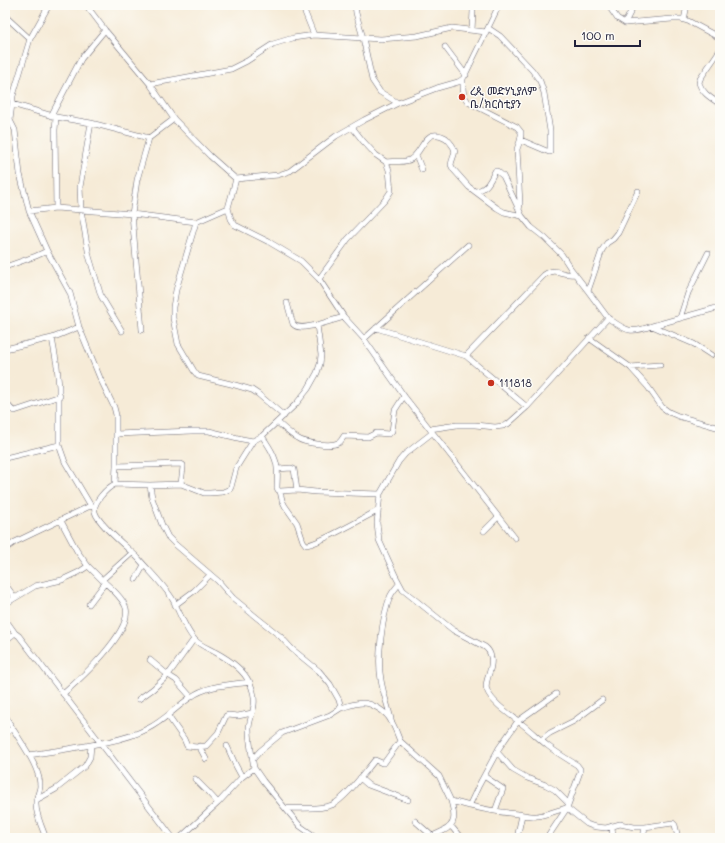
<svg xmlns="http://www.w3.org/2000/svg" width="725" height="843" viewBox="0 0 725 843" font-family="Mali,'Noto Sans Ethiopic',sans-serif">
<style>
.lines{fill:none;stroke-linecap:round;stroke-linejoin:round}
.minor-casing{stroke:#6c6872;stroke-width:6}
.minor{stroke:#fff;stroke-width:5}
.poi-dot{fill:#c8321e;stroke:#fdfcf7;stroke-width:1.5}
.labels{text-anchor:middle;stroke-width:3;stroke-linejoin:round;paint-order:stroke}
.poi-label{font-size:11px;fill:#22223b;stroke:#fdfcf7;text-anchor:start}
</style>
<rect width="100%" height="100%" fill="#fdfcf7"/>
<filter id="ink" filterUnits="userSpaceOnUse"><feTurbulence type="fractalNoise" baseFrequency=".025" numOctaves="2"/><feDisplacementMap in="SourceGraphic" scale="8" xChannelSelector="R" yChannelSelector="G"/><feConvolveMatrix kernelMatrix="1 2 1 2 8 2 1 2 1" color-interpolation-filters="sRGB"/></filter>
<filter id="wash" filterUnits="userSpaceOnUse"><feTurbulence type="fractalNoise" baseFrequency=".012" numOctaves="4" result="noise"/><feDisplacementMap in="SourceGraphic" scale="16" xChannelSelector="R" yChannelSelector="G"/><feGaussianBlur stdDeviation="0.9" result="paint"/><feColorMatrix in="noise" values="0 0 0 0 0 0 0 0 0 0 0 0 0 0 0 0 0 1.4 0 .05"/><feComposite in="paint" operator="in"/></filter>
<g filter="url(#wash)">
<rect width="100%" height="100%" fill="#f6ebd7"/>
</g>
<g filter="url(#ink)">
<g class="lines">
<g class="minor-casing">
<path id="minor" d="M86 5 105 30 150 84 174 119 210 156 236 179 278 175 290 171 336 136 364 120 398 103 437 88 458 82 463 79 486 32
M302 5 314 35
M472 5 473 11 472 30
M608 5 617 18 625 23 634 5
M5 16 30 39
M684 20 687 5
M625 23 672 19H681L688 21 720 38
M488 28 500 36 532 70 540 81 544 93 550 131V152H549L521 140
M445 47 466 75
M720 50 700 79 699 83C702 93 711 98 720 104
M463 79C463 87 462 95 468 102L517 127 521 132V135L520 141 517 149 520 204 519 210
M150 84 231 69 247 61 273 44 293 38 314 35 363 38 356 13 355 5
M5 94 13 96
M398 103 380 92 372 80 363 38 381 39 417 36 452 28 486 32 499 5
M12 104 56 117 91 123 149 138
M51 116 81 59 105 30
M10 120 15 130 20 174 29 211 47 251 70 293 79 327 100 378 114 407 116 415V466L115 484C107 488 92 503 95 512 98 524 128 548 138 558 149 571 165 586 173 600 179 611 186 631 195 640 201 646 208 648 215 652 228 659 243 669 249 682 253 688 255 698 254 705 253 713 249 721 249 729 249 742 252 755 254 768L242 777 218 803 180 838
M91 123 80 187 81 210 89 256 101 296 122 331
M5 130 10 120 13 96 30 39 49 5
M416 155 422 170
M386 162C394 160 404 164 411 159 424 151 424 126 446 138 448 140 450 142 452 145 458 152 452 157 451 165L453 169 469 187 497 208 504 212 522 216
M56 208 55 130 56 117
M228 208 231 219 235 225 269 242 301 261 319 279 344 317 364 339 404 396 515 538
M29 211 56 208 132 214 196 222 228 208 236 179
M196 222 176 290 173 307V318L178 344 194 371 198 376 235 385 252 390 258 394 284 416
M5 267 36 256 47 251
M319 279 348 239 385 200 391 191 389 170 386 162 376 155 363 141 352 127
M588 291 602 250 607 243 613 239 618 233 638 191
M287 303 293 324C298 330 309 326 317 325
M608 318C627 331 629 334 652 326L694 344 711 355
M680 318 688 293 708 253
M652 326 720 307
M376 328 466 356 527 407 608 318 588 291 571 269 562 255 545 238 531 227 522 216 503 176 497 171H495C490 181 487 189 476 191
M142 330 132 214 137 180 149 138 174 119
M52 338 57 366 59 387V445L65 462 91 506
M589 338 630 367 648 387 662 407 669 412 678 416 720 428
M364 339 468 245
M5 349 52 338 79 327
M466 356 544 275C556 266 561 276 574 274
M630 367 660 365
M5 398C7 403 9 410 15 411L60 396
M277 422C283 427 290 434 297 438 304 443 330 447 338 443 341 442 342 439 344 436L368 437 376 433 389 434 392 431 395 410 404 396
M430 429 457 425H475L495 427 503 426 508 424 527 407
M432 433 405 454 399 461 380 494 377 523 379 540 396 577 403 590 453 630 485 647C489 650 490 652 491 657 494 669 483 682 487 690 492 703 511 715 522 724 531 731 539 739 548 746 557 753 567 759 577 765L580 769V772L567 808 547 838
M116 434 192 431H209L242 439 253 441
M262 436C268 445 276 456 277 468 278 474 277 481 277 488L278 490 280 491 297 490 316 492 380 494
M5 458 59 445
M116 466 181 464 183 465V467L181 484
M278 469 291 468 294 469 297 490
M115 484 150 485 181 484 204 493H210L223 492 230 489 231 487 236 468 253 441 262 436 277 422 296 404 308 389 317 373 320 364 321 355 317 325 344 317
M150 485 152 498 162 525 168 537 176 545 218 581 233 598 256 617 280 636 292 649 319 671 330 684 339 700 341 708 330 715 282 733 260 751 253 759
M280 491 282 500 285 506 297 523 303 541 306 545C317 545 365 517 377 511
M61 521 77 551 88 566 102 580 132 553
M484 531 498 517
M5 549 15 542 88 507 94 506
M136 579 144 565
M5 584 15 598
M5 604 35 586 62 580 79 572 88 566
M89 604 105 583
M175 605 194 591 210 575
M5 619 15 633 19 636 173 838
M5 641 15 633
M63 694C80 679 132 632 126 608 123 598 110 587 102 580
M191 697 176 680 168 675 194 639
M139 699 153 689 168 675 150 660
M5 715C15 735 34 757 39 778 42 791 37 792 36 802 35 813 42 828 46 838
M168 716 184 739 187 746 197 747 206 746 218 733 226 716 228 715 238 716 252 713
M391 719C388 706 383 693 381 680 377 658 382 617 390 597 392 592 396 588 399 584
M5 734 12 728
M541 740 550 733 574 721 602 700
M400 741 439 776 451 801C472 807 495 812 518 814 524 815 531 817 537 816 547 815 557 810 567 808
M199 746 206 759
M227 746 236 766 242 777
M497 752 513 770 527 778 546 785 555 790 568 803
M29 755C55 751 81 747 107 742 121 739 134 736 147 729 164 721 176 707 191 697 208 685 230 685 250 682
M254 768 263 781 285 808C298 808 320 810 332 805 346 798 364 773 375 760L382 763H384L400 741C397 734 395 727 391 721 387 712 372 703 363 703 355 703 348 706 341 708
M484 776 503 789 495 811
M360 778 368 785 408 800
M195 779 207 791 218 803
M36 800 56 789 85 766 90 757 91 745
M469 806 479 785 499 748 518 721 556 694
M285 808 300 826 317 838
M567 808 587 824 592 826 597 827 606 828 620 824 634 827H645L673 823 675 825 678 838
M415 821 432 836
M451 826 461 838
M612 826 613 838
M429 838C433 835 439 833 443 831 458 824 454 813 451 801
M517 838 522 815
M643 838 645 827"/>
</g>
<use href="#minor" class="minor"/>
</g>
</g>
<g class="poi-dot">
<circle cx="462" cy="97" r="4"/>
<circle cx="491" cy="383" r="4"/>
</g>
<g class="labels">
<g class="poi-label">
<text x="470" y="95">ረጲ መድሃኒያለም<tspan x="470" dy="13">ቤ/ክርስቲያን</tspan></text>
<text x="499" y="387">111818</text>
</g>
</g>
<rect width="725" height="843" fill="none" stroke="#fdfcf7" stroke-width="20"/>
<path d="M575 40v6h65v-6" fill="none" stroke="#22223b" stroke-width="2"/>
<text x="581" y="40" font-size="12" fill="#22223b" stroke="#fdfcf7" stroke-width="3" paint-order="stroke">100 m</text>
</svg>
